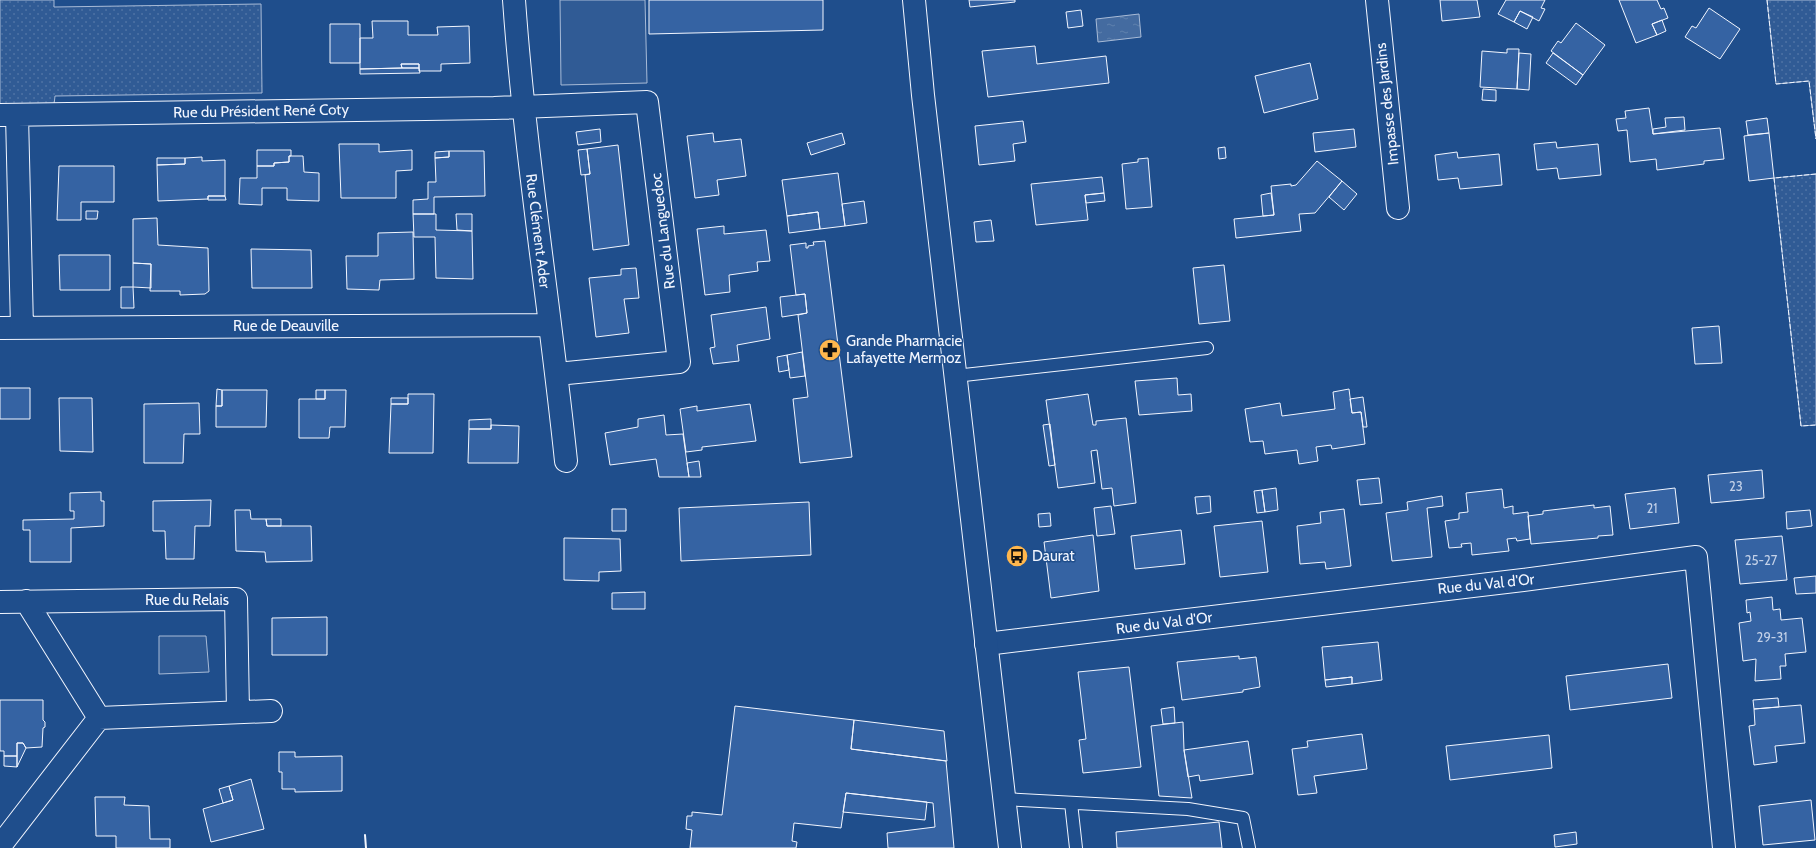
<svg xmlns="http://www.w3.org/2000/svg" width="1816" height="848" viewBox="0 0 1816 848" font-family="Cabin,sans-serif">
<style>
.grass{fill:url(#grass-dots);stroke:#a8bbd7}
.park{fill:#305b95;stroke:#a8bbd7}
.water{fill:url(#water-ripples);stroke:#a8bbd7}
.building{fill:#3563a3;stroke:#f2f6ff}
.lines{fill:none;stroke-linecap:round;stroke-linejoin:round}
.service-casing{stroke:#f2f6ff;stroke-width:14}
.minor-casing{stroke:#f2f6ff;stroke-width:24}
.secondary-casing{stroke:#f2f6ff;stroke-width:24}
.service{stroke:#1f4e8c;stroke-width:12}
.minor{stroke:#1f4e8c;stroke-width:22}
.secondary{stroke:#1f4e8c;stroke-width:22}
.fence{stroke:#f2f6ff;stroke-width:1;stroke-dasharray:5 2;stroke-linecap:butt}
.wall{stroke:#f2f6ff;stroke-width:2}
.labels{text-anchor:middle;stroke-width:3;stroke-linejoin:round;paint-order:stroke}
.number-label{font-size:13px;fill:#c3d1e8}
.street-label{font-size:15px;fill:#f2f6ff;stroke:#1f4e8c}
.poi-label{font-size:15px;fill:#f2f6ff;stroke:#1f4e8c;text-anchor:start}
</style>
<defs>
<pattern id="grass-dots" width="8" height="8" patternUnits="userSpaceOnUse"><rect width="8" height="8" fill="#305b95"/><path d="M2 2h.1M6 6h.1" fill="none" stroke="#4e73a5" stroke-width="1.8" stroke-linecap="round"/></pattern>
<pattern id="water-ripples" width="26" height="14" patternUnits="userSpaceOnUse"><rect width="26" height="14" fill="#446ba0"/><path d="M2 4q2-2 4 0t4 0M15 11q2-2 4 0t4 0" fill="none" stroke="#5f81ae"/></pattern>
</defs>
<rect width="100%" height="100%" fill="#1f4e8c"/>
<path class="grass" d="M0 0H54V7L261 4 262 93 55 96 53 114 0 115Z
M1767 0H1816V139L1809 81 1776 84Z
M1816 174V425L1801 426 1774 178Z"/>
<path class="park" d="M560 0H645L647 83 561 85Z
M159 636H206L209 672 159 674Z"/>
<path class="water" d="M1139 14 1141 37 1098 42 1096 19Z"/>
<path class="building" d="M649 0H823V30L649 34Z
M969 0H1015V2L970 7Z
M1440 0H1477L1480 17 1442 21Z
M1506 0H1545L1541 8 1545 9 1539 21 1520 11 1514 22 1498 14Z
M1619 0H1657L1661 9 1664 8 1668 18 1652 24 1657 35 1636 43Z
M1709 8 1740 29 1720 59 1685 37 1692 26 1696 28Z
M1081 10 1083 26 1068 28 1066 12Z
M1520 11 1533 17 1527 29 1514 22Z
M1662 20 1666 31 1657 35 1652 24Z
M372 21H408V35H438L437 27 469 26 470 63 441 64V71H419V64H401L402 68 360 69V38H373Z
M1576 23 1605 45 1583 75 1551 51 1558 41 1561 43Z
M330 24H360V63H330Z
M1035 46 1037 64 1106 56 1109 83 988 97 982 51Z
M1507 49H1519L1517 89 1480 87 1482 51 1507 53Z
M1519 53 1531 54 1529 90 1517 89Z
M1553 53 1583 75 1576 85 1546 63Z
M1310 63 1318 99 1264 113 1255 76Z
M401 64H419V68H402Z
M402 68H419L420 73 360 74V69Z
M1483 89 1496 90V101L1482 100Z
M1649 108 1653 134 1720 128 1724 159 1704 161V164L1657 170 1656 159 1630 162 1627 130 1618 131 1616 119 1626 118 1625 111Z
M1684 117 1685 130 1653 134V129L1666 127 1665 118Z
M1767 118 1769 133 1748 135 1746 121Z
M1023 121 1026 142 1013 144 1015 161 979 165 975 126Z
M600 129 601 142 578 145 576 132Z
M1354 129 1356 147 1315 152 1313 133Z
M713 133 714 142 741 139 746 176 717 180 719 195 695 198 687 136Z
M842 133 845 144 811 155 807 143Z
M1769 133 1774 178 1749 181 1744 136Z
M1556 142 1557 148 1598 144 1601 175 1559 179 1557 168 1537 170 1534 144Z
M339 144H379V152L412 150V170L396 171V198H341Z
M618 145 629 245 593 250 585 175 590 174 587 149Z
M1225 147 1226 158 1219 159 1218 148Z
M587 149 590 174 581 175 578 150Z
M257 150H291V156H289V162L274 163V166H257Z
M449 151H484L485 196 434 197V214H413V200L428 199V182H436L435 158 449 157Z
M449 151V157L435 158V152Z
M1457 152 1458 158 1499 154 1502 185 1460 189 1458 178 1438 180 1435 155Z
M289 156H303L304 172 319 173V201L287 200V188H262V205L239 204 240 178H257V166H274V163L289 162Z
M202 157V161L225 160V196H208V199L158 201 157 165 185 164V158Z
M157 158H185V164L157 165Z
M1148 158 1152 207 1126 209 1122 164 1138 162V159Z
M1317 161 1342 181 1315 213 1299 214 1301 231 1236 238 1234 219 1274 215 1271 186 1291 184V186L1296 185Z
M59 166H114V202H81V220H57Z
M838 173 845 226 820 229 818 212 787 216 782 180Z
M1102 177 1104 193 1085 195 1088 220 1036 225 1031 184Z
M1342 181 1357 194 1344 210 1329 197Z
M1104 193 1105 201 1086 203 1085 195Z
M1271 193 1274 215 1263 216 1261 195Z
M208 196H225L226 200H208Z
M864 201 867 223 845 226 842 204Z
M86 211H98L97 219H86Z
M818 212 820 229 789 233 787 216Z
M413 214H436V230L472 231 473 279 436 278 435 237H414Z
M456 214H472V231L457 230Z
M157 218 158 245 208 248 209 291 205 294 180 295V291H150L151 264 133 263V219Z
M991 220 994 241 976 242 974 222Z
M724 226V234L766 230 770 261 757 262 758 271 729 275 730 292 705 295 697 229Z
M413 232 414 279 380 280 379 290 347 289 346 256H378V233Z
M825 241 852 457 800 463 793 399 808 397 798 315 807 313 805 294 796 295 790 245 806 243V248H808V246L814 245 813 242Z
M251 249 311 250 312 288H252Z
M59 255H110V290H60Z
M133 263 151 264V288L133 287Z
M1224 265 1230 321 1199 324 1193 268Z
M636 268 639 298 624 299 629 333 596 337 589 278 621 275V269Z
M121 287H133L134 308H121Z
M805 294 807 313 782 317 780 297Z
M766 307 770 339 737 345 739 361 713 364 710 348 715 347 711 315Z
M1719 326 1722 363 1695 364 1692 328Z
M802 352 805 376 790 378 787 355Z
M787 355 789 370 779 372 777 357Z
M1177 378 1178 395 1191 394 1192 411 1139 415 1135 381Z
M0 388H30V419H0Z
M217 389 222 390V406H216Z
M1349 389 1352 413 1361 412 1365 444 1332 449 1331 445 1316 447 1318 461 1299 464 1297 450 1265 454 1263 441 1250 442 1245 409 1280 403 1282 416 1335 409 1333 392Z
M222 390H267L266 427H216V406H222Z
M316 390H325V399H316Z
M325 390H346L345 427H330L329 438H299V399H325Z
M408 394H434L433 453H389L391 404H408Z
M1088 394 1093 425H1096V421L1126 418 1136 503 1114 506 1112 488 1102 489 1097 450 1091 451 1095 483 1058 488 1046 400Z
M1363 397 1367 427H1363L1361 412 1352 413 1350 399Z
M59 398H92L93 452 60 451Z
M391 398H408V404H391Z
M199 403 200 434H184L183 463H144V404Z
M750 404 756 441 702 447V450L686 452 680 409 697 406V411Z
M664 415 666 435 683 434 689 477H659L656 459 610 465 605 433 638 427V419Z
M491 419V429H469V420Z
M1050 424 1055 465 1049 466 1043 425Z
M491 425 519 426 518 463H468L469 429H491Z
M699 461 701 477H689L687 463Z
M1762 470 1764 498 1711 503 1708 475Z
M1379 478 1382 503 1360 505 1357 480Z
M1276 488 1278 510 1265 512 1262 490Z
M1675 488 1679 523 1630 529 1625 494Z
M1502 489 1504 508 1513 506V514L1528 512 1530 539 1517 541 1516 538 1507 539 1509 551 1472 555 1471 543 1461 544 1462 547 1449 548 1445 521 1459 519V513L1468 512 1466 493Z
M1262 490 1265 512 1257 513 1254 491Z
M101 492V501H104V526L71 528V562H30V530H23V520L74 519V511H70V493Z
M1210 496 1211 512 1197 514 1195 497Z
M1442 496 1443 506 1427 508 1432 557 1392 561 1386 513 1408 510 1407 502Z
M211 500 210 526H195L194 559H166L165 531H153V501Z
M809 502 811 555 681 561 679 508Z
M1594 505V508L1610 506 1613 535 1598 536V538L1531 544 1528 516 1543 514V511Z
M1111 506 1115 534 1097 536 1094 508Z
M612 509H626V531H612Z
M1344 509 1351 566 1326 569 1325 562 1300 564 1297 526 1321 523 1320 512Z
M235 510H250L251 519H266L267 526H311L312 561 266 562 265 552 236 551Z
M1810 510 1812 526 1787 529 1786 512Z
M1050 513 1051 526 1039 527 1038 514Z
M266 519H281V526H267Z
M1262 521 1268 572 1220 577 1214 526Z
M1181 530 1185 564 1135 569 1131 536Z
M1093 535 1099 591 1051 598 1044 542Z
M1782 536 1787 580 1740 584 1735 540Z
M564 538 620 539 621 571 599 572V581L564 580Z
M1816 576V593L1796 594 1794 578Z
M645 592V609H612V593Z
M1772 597 1773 610 1780 609 1781 620 1802 618 1806 652 1785 654 1786 666H1780L1781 679 1755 681 1756 659 1743 661 1739 623 1751 621 1750 612 1747 613 1746 600Z
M327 617V655H272V618Z
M1378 642 1382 680 1352 684V677L1325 680 1322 647Z
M1239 656V659L1256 657 1260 687 1243 690V692L1182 700 1177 662Z
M1668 664 1672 698 1570 710 1566 676Z
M1129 667 1141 767 1083 773 1079 740 1086 739 1078 672Z
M1352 677V684L1326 687 1325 680Z
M1778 698 1779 707 1754 709 1753 700Z
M0 700H43V720L45 722V727L43 728 42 747 26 748 23 743H17V756H4V751H0Z
M1801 705 1805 743 1775 746 1777 762 1754 765 1749 726 1755 725 1754 709Z
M735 706 854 720 851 749 946 761 954 848H888L887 833 935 827 933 803 846 793 841 828 794 823 792 841 797 842 796 848H690L692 830 686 829 687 816H692V812L722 815Z
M1174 707 1175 723 1163 724 1161 709Z
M854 720 944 731 947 761 851 749Z
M1183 722 1184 750 1192 798 1159 796 1151 726Z
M1362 734 1367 769 1314 776 1317 793 1298 795 1292 749 1308 747 1307 741Z
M1549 735 1552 768 1450 780 1446 746Z
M1248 741 1253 774 1200 781 1199 775 1188 777 1184 750Z
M17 743H23L26 748 17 767Z
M279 752H295V757L342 756V791L295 792V789H282V772H279Z
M4 756H17V767L4 766Z
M251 779 264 829 211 842 203 809 233 800 229 786Z
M229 786 233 800 223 803 219 789Z
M846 793 927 802 925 820 843 812Z
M95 797H125L124 805 149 806 150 839H170V848H116V836H96Z
M1811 800 1815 840 1763 845 1759 806Z
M1219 822 1222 848H1117L1116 832Z
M1576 832 1577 844 1555 847 1554 835Z"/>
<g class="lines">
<g class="service-casing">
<path id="service" d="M955 376 1207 348
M1004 799 1188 809 1243 818 1249 848
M1071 803 1076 848"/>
</g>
<g class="minor-casing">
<path id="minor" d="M514 0C525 154 550 307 566 461
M1377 0 1398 208
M0 115 494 108 647 102 679 362 557 374
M17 115 22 328
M0 328 550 325
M26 601 99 718
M0 602 236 599 238 712
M986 644 1523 580 1696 557 1724 848
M0 846 99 718 271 711"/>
</g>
<g class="secondary-casing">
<path id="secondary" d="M914 0 923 95 1010 848"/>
</g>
<use href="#service" class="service"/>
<use href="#minor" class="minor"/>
<use href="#secondary" class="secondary"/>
<path class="fence" d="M1767 0 1776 84 1809 81 1816 139
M1816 174 1774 178 1801 426 1816 425"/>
<path class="wall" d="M365 835 366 848"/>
</g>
<defs>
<g id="pharmacy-disc" transform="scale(1.15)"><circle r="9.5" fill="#ffb74d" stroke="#1f4e8c"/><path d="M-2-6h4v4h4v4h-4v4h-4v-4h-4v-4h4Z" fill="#111"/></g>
<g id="bus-disc" transform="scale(1.15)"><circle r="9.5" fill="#ffb74d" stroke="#1f4e8c"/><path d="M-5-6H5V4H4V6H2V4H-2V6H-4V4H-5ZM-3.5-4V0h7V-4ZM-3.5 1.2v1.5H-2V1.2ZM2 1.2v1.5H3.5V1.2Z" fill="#111"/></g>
</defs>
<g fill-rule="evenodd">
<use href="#pharmacy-disc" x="830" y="350"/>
<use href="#bus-disc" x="1017" y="556"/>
</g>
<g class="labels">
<g class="number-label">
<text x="1736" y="491">23</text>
<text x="1652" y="513">21</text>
<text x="1761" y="565">25-27</text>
<text x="1772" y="642">29-31</text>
</g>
<g class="street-label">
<text transform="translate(1387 104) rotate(-96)" y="5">Impasse des Jardins</text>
<text transform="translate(261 111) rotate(-1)" y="5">Rue du Président René Coty</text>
<text transform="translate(538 231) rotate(83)" y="5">Rue Clément Ader</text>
<text transform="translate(663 231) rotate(-97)" y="5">Rue du Languedoc</text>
<text x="286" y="331">Rue de Deauville</text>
<text transform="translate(1486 584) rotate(-6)" y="5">Rue du Val d'Or</text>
<text x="187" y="605">Rue du Relais</text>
<text transform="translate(1164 623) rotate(-7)" y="5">Rue du Val d'Or</text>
</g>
<g class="poi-label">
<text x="846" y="346">Grande Pharmacie<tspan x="846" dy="17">Lafayette Mermoz</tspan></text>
<text x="1032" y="561">Daurat</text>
</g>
</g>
</svg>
